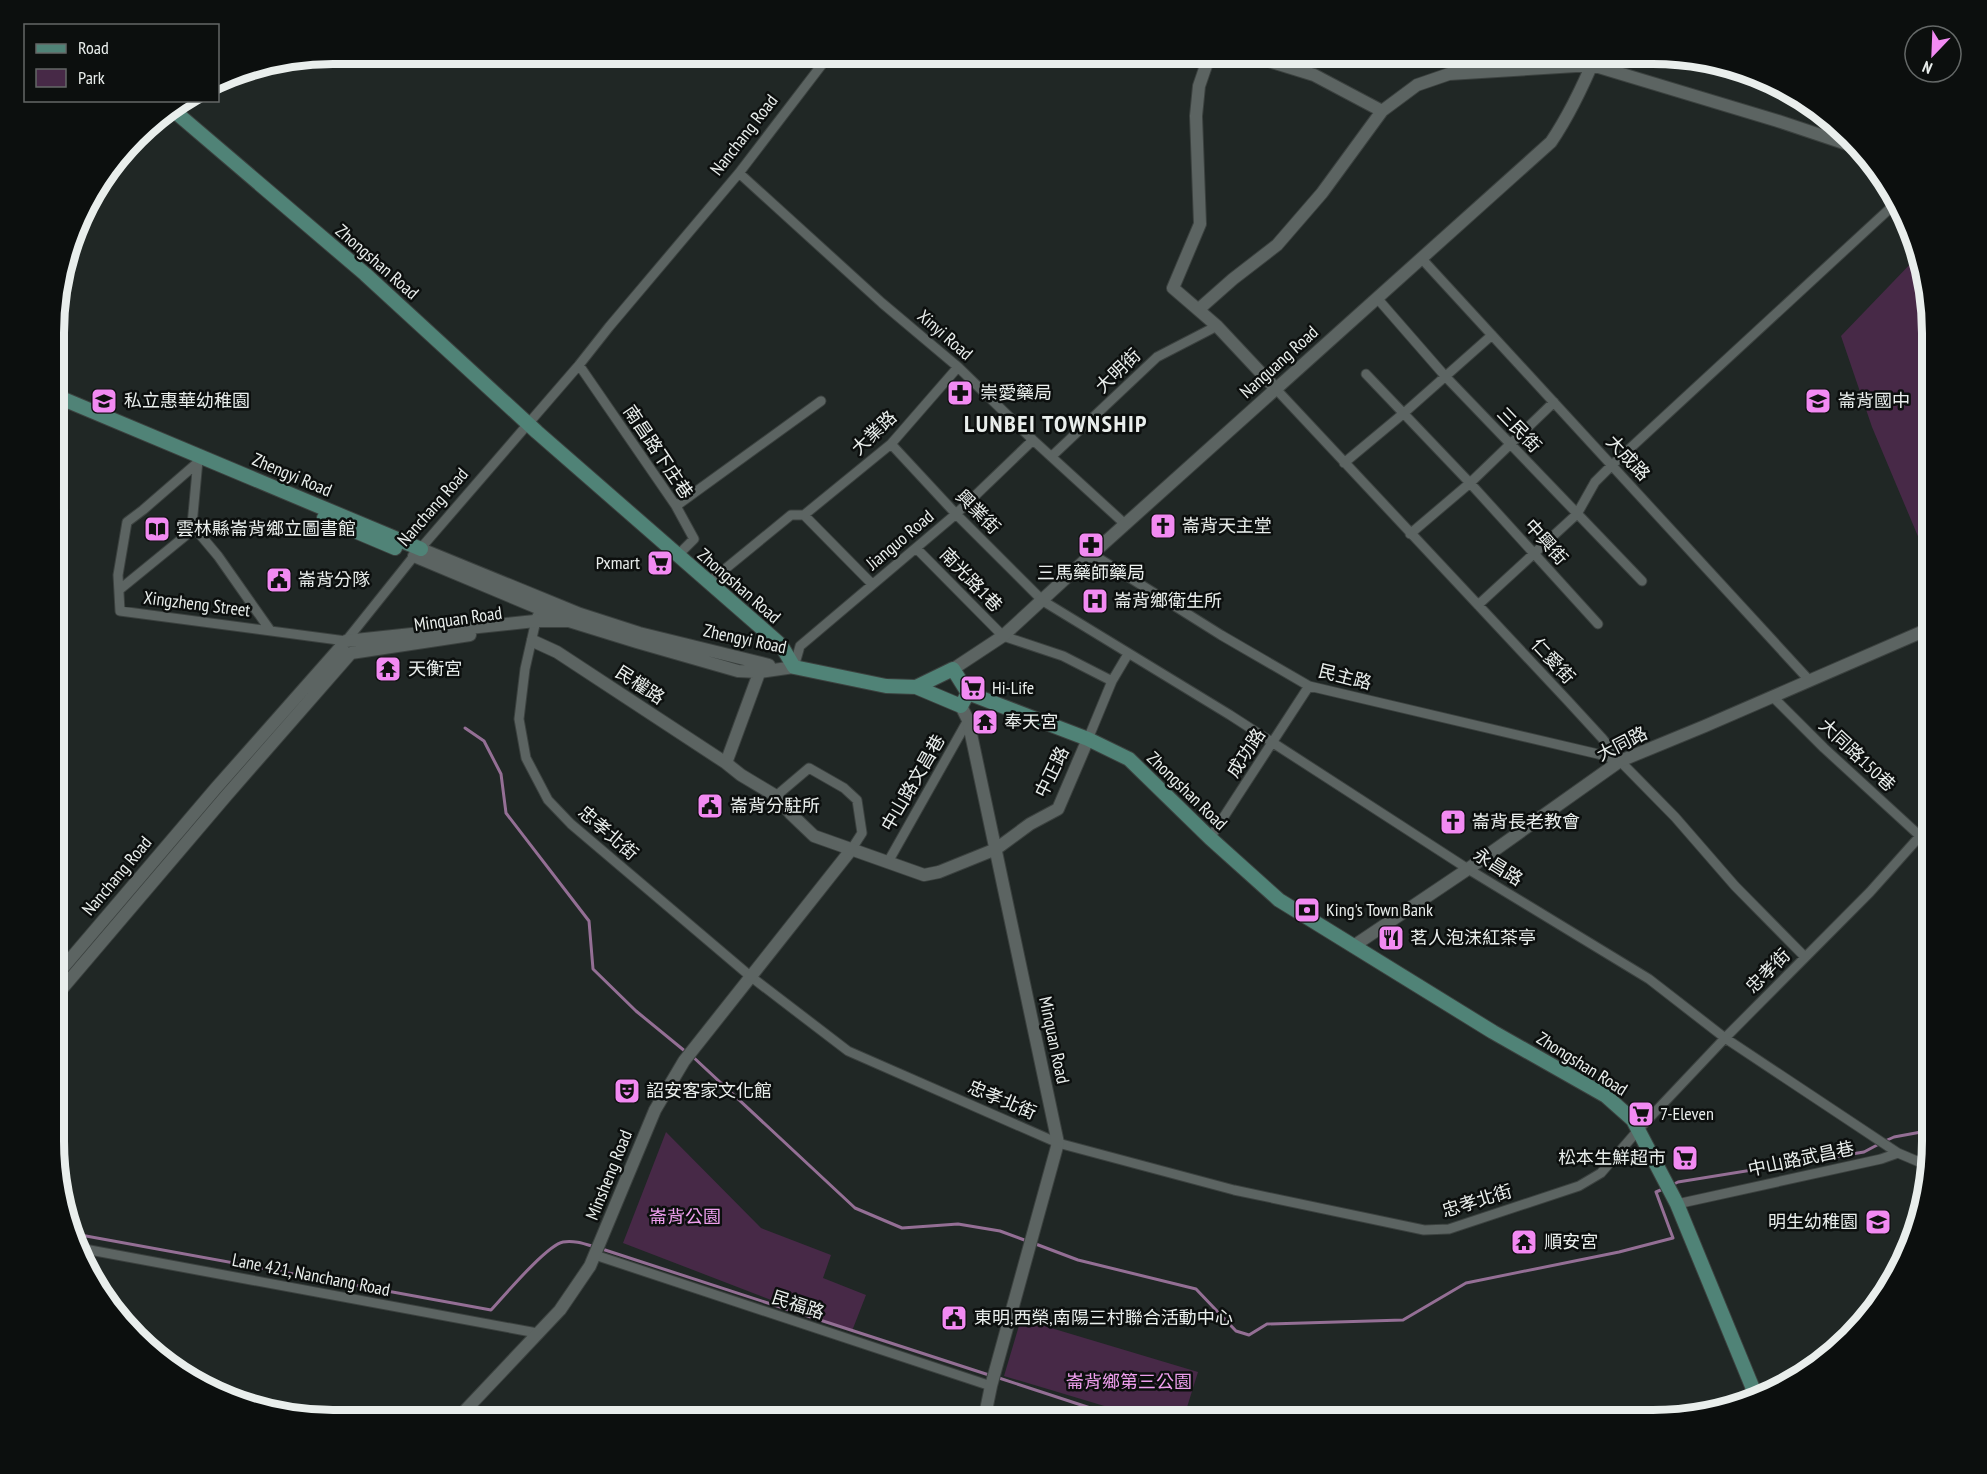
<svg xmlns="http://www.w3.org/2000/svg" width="1987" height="1474" viewBox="0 0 1987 1474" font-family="'PT Sans Narrow','Noto Sans TC',sans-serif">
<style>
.green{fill:#472947}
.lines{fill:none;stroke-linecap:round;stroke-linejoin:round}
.stream{stroke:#946f95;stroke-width:3}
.minor-casing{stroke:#3b413f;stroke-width:11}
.tertiary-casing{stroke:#3b413f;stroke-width:14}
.secondary-casing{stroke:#3b413f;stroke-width:16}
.minor{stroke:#5c6462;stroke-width:9}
.tertiary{stroke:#5c6462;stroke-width:12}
.secondary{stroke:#508377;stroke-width:14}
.labels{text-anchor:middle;stroke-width:5;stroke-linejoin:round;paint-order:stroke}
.street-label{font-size:18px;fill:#e9eeec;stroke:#0c0f0e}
.poi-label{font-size:18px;fill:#e9eeec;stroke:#0c0f0e;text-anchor:start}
.park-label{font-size:18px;fill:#ef9fee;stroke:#0c0f0e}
.district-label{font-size:24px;font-weight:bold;letter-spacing:1.5px;fill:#e9eeec;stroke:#0c0f0e}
.rim{fill:none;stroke:#e9eeec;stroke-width:8}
</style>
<rect width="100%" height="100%" fill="#202725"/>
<path class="green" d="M1916 258 1933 333V572L1872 427 1841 336Z
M666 1132 761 1228 831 1255 823 1278 866 1295 852 1331 623 1243Z
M1021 1319 1198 1372 1183 1420H1151L1004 1376Z"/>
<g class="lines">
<path class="stream" d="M465 728 484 741 501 774 506 813 589 921 593 969 636 1011 686 1052
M692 1056 855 1208 902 1228 958 1224 1000 1231 1027 1241
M1885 1141 1894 1137 1932 1130
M1672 1185 1678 1182 1864 1152 1879 1144
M75 1234 491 1310C504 1296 547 1245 563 1242 574 1240 585 1244 595 1247
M1033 1243 1078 1260 1196 1289 1236 1331 1249 1335 1267 1324 1403 1320 1466 1283 1619 1252 1673 1238 1656 1192 1663 1189
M602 1249 989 1375
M996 1377 1127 1420"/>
<g class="minor-casing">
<path id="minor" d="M739 173 882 303 958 367 1033 440 1126 525
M1422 259 1809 680
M1377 298 1445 376 1642 581
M579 365 676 506 694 539 677 556
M1366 374 1470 483 1598 624
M1276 389 1568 701 1602 738 1620 761 1675 817 1735 886 1805 957
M891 444 956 514 1043 601 1230 715 1468 869 1649 979 1725 1038 1898 1153 1931 1167
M1052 456 1157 357 1217 326
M198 460 192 525 218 556 270 630
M1344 463 1404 413 1492 335
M196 464 143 510 127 522 118 575 120 611 346 641 414 556 579 365 609 327 739 173 830 54
M676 506 821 401
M804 515 891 444 958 367
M804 515 872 584
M1410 534 1470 483 1554 402
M916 548 1003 636 1063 656 1112 681
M1092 554 1221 635 1309 686 1598 754 1620 761
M708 583 791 515H804
M119 590 195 528
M1478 605 1577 514 1595 482 1612 465 1898 201
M537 616 525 669 519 719 526 758 548 800 571 824 750 976 848 1051 1058 1143 1234 1190 1424 1230 1449 1229 1579 1186 1601 1173 1639 1129 1725 1038 1870 892 1920 836 1824 748 1772 696
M794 667 800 646 956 514 1033 440
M1088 739 1112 681 1128 654
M776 796 809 768 844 788 857 800 862 833 851 850
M1210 838 1309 686
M888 862 968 720
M1677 1204 1881 1159 1898 1153
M79 1248 537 1333
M595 1255 991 1386"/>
</g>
<g class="tertiary-casing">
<path id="tertiary" d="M1210 54 1199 86 1196 116 1200 224 1173 288 1217 326 1276 389
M1246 54 1314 75 1382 111
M1199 309 1233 279 1277 245 1322 193 1382 111 1417 85 1449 74 1592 65 1778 121 1856 147
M421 549 580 614 639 633 769 665
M414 556 569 621 637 642 738 671 760 672 794 667
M533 641 557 652 726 763
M762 665 726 763 741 775 776 796 791 814 814 836 924 875 939 872 996 849 1030 824 1058 809 1088 739
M953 669 1003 636 1092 554 1551 142C1570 114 1583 86 1596 55
M961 706 968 720 1058 1143 991 1386 984 1420
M1355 945 1468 869 1620 761 1705 726 1933 627
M55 977 216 788 346 641 535 621H569L580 614
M55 997 226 796 351 653 470 635
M457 1419 560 1310 590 1266 655 1110 684 1061 851 850"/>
</g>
<g class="secondary-casing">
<path id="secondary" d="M173 110 365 274 537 432 781 645 794 667 886 686 916 687 961 706 968 693
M56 396 421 549
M324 518 395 548
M916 687 953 669 968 693
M968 693 1088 739 1129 759 1210 838 1279 900 1493 1032 1606 1096 1633 1120 1677 1204 1756 1396"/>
</g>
<use href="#minor" class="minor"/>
<use href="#tertiary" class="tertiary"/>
<use href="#secondary" class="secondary"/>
</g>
<defs>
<g id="pharmacy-square" transform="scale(1.35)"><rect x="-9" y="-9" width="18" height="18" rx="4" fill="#f28af2" stroke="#0c0f0e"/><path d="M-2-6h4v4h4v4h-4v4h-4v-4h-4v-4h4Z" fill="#111"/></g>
<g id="school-square" transform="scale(1.35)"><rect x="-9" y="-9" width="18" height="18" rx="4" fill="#f28af2" stroke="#0c0f0e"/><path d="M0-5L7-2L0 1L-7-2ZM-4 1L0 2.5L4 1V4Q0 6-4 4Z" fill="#111"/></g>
<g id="church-square" transform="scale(1.35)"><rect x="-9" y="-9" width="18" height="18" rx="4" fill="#f28af2" stroke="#0c0f0e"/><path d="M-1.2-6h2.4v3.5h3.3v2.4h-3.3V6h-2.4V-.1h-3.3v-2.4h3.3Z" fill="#111"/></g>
<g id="library-square" transform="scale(1.35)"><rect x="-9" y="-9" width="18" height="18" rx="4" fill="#f28af2" stroke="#0c0f0e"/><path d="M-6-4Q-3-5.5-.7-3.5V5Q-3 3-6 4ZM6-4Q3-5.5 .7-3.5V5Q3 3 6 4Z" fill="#111"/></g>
<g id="supermarket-square" transform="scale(1.35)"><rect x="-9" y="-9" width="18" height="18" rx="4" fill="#f28af2" stroke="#0c0f0e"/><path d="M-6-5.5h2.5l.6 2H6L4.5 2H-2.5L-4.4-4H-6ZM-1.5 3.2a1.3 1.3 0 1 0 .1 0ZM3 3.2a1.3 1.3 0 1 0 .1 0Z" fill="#111"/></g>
<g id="civic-square" transform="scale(1.35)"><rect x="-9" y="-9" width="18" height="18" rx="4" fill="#f28af2" stroke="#0c0f0e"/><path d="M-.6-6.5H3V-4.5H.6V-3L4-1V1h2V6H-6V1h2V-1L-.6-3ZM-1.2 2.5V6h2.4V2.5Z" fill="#111"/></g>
<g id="hospital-square" transform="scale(1.35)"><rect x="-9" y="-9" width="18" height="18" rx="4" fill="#f28af2" stroke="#0c0f0e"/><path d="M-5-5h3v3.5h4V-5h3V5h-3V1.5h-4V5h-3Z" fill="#111"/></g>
<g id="temple-square" transform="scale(1.35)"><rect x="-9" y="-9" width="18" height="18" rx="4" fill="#f28af2" stroke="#0c0f0e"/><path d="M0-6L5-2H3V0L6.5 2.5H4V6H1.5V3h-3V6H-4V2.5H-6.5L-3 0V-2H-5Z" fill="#111"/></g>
<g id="bank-square" transform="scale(1.35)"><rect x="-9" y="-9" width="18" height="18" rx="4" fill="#f28af2" stroke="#0c0f0e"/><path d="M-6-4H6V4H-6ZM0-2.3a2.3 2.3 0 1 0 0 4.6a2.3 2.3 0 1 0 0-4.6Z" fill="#111"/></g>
<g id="restaurant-square" transform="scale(1.35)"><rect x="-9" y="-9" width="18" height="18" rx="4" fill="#f28af2" stroke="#0c0f0e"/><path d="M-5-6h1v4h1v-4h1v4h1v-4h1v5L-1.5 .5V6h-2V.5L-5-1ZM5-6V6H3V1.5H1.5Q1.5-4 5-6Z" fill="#111"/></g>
<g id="theatre-square" transform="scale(1.35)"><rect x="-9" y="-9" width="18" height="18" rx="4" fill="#f28af2" stroke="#0c0f0e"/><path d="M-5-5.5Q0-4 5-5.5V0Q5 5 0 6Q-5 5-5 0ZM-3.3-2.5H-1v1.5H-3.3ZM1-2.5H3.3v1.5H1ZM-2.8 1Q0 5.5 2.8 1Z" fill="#111"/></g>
</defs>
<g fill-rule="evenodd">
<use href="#pharmacy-square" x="960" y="393"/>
<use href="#school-square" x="104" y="401"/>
<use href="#school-square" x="1818" y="401"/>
<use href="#church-square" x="1163" y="526"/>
<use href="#library-square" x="157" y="529"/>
<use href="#pharmacy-square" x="1091" y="545"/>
<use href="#supermarket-square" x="660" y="563"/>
<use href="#civic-square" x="279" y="580"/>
<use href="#hospital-square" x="1095" y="601"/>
<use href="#temple-square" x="388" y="669"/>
<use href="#supermarket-square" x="973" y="688"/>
<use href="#temple-square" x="985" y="722"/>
<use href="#civic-square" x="710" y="806"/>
<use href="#church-square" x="1453" y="822"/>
<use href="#bank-square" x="1307" y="910"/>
<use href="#restaurant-square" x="1391" y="938"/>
<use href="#theatre-square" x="627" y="1091"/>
<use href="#supermarket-square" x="1641" y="1114"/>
<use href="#supermarket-square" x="1685" y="1158"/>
<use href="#school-square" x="1878" y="1222"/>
<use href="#temple-square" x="1524" y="1242"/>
<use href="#civic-square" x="954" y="1318"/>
</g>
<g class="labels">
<g class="street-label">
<text transform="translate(744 135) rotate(-52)" y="6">Nanchang Road</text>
<text transform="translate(377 262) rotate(41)" y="6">Zhongshan Road</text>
<text transform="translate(945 335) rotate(41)" y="6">Xinyi Road</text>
<text transform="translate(1279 362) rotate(-42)" y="6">Nanguang Road</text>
<text transform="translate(1118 371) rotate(-44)" y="6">大明街</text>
<text transform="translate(1519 430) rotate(46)" y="6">三民街</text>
<text transform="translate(874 433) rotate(-44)" y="6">大業路</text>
<text transform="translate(658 452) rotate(56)" y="6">南昌路下庄巷</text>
<text transform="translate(1628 458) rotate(47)" y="6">大成路</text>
<text transform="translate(292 475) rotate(23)" y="6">Zhengyi Road</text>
<text transform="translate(433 507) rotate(-49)" y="6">Nanchang Road</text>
<text transform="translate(978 512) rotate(45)" y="6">興業街</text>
<text transform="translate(900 540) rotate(-40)" y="6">Jianguo Road</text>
<text transform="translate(1546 542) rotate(48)" y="6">中興街</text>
<text transform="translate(971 580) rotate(46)" y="6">南光路1巷</text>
<text transform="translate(739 586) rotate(41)" y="6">Zhongshan Road</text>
<text transform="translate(197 604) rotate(7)" y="6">Xingzheng Street</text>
<text transform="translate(458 619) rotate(-8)" y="6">Minquan Road</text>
<text transform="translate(745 639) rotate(12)" y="6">Zhengyi Road</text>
<text transform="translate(1553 661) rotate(47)" y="6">仁愛街</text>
<text transform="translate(1345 677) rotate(14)" y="6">民主路</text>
<text transform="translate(640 685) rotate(33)" y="6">民權路</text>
<text transform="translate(1622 744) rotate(-27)" y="6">大同路</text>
<text transform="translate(1246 753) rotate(-57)" y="6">成功路</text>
<text transform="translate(1857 755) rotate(43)" y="6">大同路150巷</text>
<text transform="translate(1052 772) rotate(-64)" y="6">中正路</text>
<text transform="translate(913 783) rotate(-60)" y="6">中山路文昌巷</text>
<text transform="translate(1187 791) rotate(44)" y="6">Zhongshan Road</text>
<text transform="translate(608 833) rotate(41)" y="6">忠孝北街</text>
<text transform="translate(1498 867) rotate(32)" y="6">永昌路</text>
<text transform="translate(117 876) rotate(-50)" y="6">Nanchang Road</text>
<text transform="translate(1768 971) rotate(-45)" y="6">忠孝街</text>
<text transform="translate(1054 1040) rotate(78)" y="6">Minquan Road</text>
<text transform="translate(1582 1064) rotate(32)" y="6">Zhongshan Road</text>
<text transform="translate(1002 1100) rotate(23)" y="6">忠孝北街</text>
<text transform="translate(1801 1159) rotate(-12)" y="6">中山路武昌巷</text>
<text transform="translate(609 1175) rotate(-68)" y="6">Minsheng Road</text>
<text transform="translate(1477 1201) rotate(-17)" y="6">忠孝北街</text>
<text transform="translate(311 1275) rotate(11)" y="6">Lane 421, Nanchang Road</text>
<text transform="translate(798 1305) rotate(18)" y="6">民福路</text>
</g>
<g class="poi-label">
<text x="980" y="399">崇愛藥局</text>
<text x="124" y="407">私立惠華幼稚園</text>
<text x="1838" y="407">崙背國中</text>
<text x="1182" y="532">崙背天主堂</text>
<text x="176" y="535">雲林縣崙背鄉立圖書館</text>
<text x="640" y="569" text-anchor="end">Pxmart</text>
<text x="1091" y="579" text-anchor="middle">三馬藥師藥局</text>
<text x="298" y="586">崙背分隊</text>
<text x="1114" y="607">崙背鄉衛生所</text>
<text x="408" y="675">天衡宮</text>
<text x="992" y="694">Hi-Life</text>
<text x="1004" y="728">奉天宮</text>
<text x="730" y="812">崙背分駐所</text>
<text x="1472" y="828">崙背長老教會</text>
<text x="1326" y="916">King's Town Bank</text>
<text x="1410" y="944">茗人泡沫紅茶亭</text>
<text x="646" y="1097">詔安客家文化館</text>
<text x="1660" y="1120">7-Eleven</text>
<text x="1666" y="1164" text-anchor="end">松本生鮮超市</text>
<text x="1858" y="1228" text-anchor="end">明生幼稚園</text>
<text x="1544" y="1248">順安宮</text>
<text x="974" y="1324">東明,西榮,南陽三村聯合活動中心</text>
</g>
<g class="park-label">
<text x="685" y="1223">崙背公園</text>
<text x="1129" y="1388">崙背鄉第三公園</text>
</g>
<g class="district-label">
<text x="1056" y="432">LUNBEI TOWNSHIP</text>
</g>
</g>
<path d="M0 0H1987V1474H0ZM333 64H1653A269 269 0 0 1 1922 333V1141A269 269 0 0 1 1653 1410H333A269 269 0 0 1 64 1141V333A269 269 0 0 1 333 64Z" fill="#0c0f0e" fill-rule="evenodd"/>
<path class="rim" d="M333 64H1653A269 269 0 0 1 1922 333V1141A269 269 0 0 1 1653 1410H333A269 269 0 0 1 64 1141V333A269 269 0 0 1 333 64Z"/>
<rect x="24" y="24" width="195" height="78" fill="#0c0f0e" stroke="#646867" stroke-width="1.5"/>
<rect x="36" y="44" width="30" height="9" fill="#508377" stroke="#646867" stroke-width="1.5"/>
<text x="78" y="54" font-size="18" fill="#e9eeec">Road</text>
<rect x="36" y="69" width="30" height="18" fill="#472947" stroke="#646867" stroke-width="1.5"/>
<text x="78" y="84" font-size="18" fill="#e9eeec">Park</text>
<g transform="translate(1933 54) rotate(203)"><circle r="28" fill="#0c0f0e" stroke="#646867" stroke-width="1.5"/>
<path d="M0-4.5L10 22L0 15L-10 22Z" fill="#f28af2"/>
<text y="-9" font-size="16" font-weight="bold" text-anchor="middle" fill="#e9eeec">N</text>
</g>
</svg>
